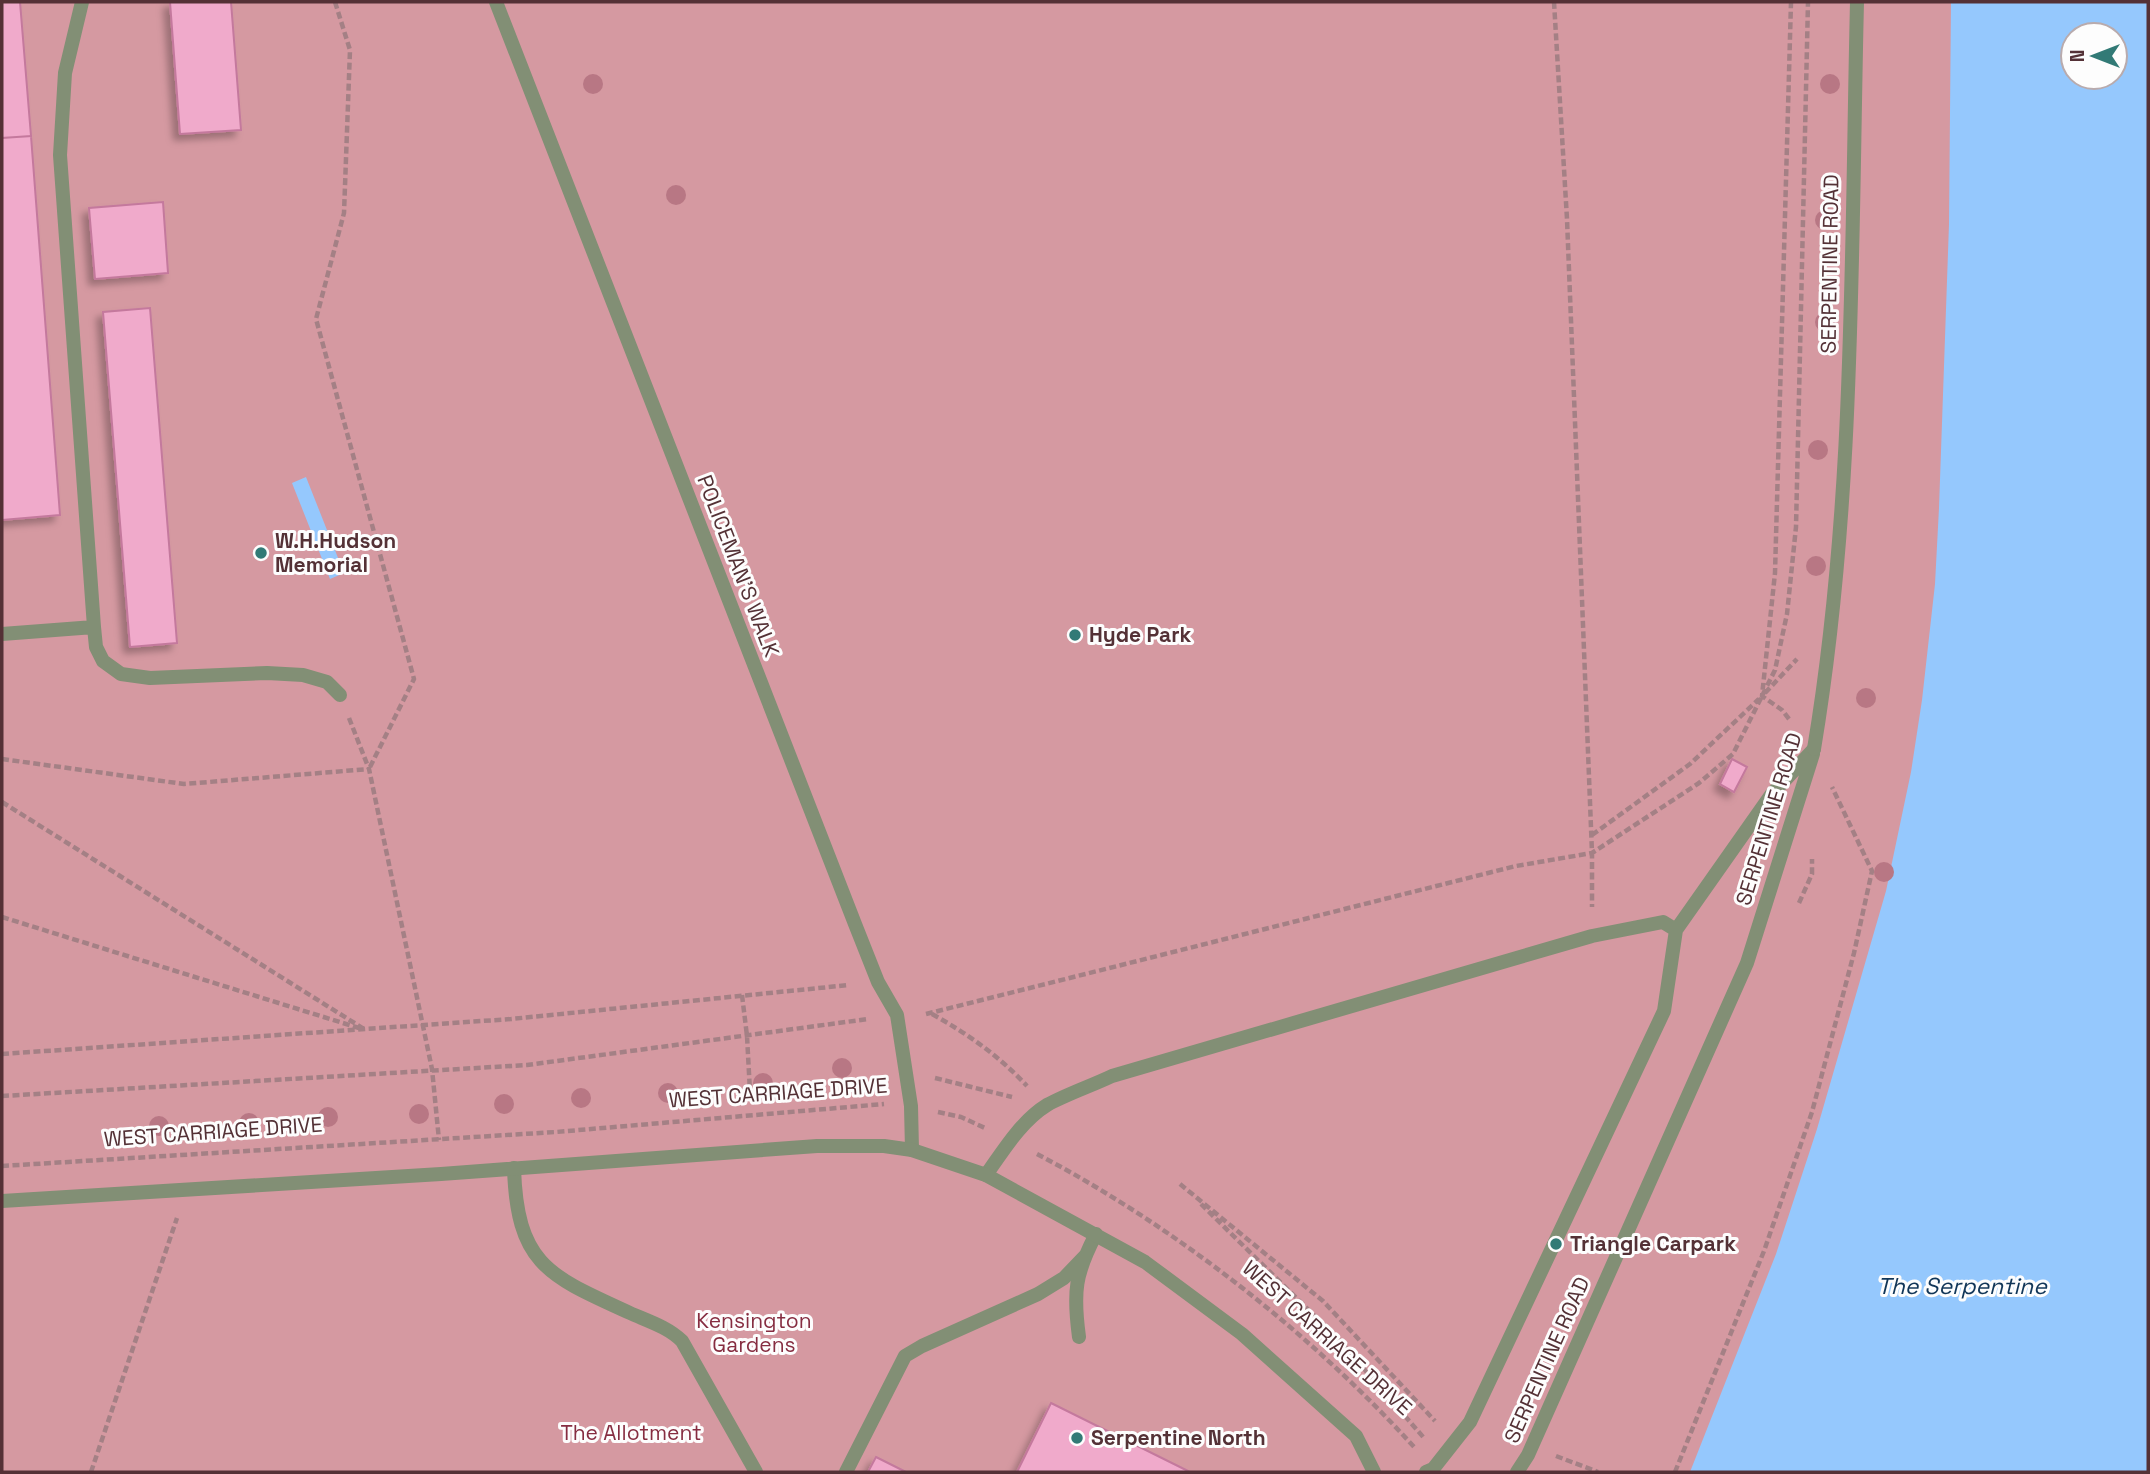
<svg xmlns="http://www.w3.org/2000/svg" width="2150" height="1474" viewBox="0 0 2150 1474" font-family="'Space Grotesk',sans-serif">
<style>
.green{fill:#d599a1;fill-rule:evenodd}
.water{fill:#95c8fd;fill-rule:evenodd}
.building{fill:#f0aacb;stroke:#c4799d;stroke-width:2;filter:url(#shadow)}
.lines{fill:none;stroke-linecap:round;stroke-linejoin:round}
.path{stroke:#a48085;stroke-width:4.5;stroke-dasharray:7 3.5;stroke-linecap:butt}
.lane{stroke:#828f75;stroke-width:14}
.street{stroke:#828f75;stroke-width:14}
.tree{fill:#b87784}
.poi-dot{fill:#327a76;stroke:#fdfdfd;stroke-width:2.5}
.labels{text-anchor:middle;stroke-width:6;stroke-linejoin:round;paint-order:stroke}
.street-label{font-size:21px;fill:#543136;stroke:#fdfdfd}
.poi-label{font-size:21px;font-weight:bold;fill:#543136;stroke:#fdfdfd;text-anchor:start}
.park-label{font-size:21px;fill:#862d41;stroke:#fdfdfd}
.water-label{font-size:23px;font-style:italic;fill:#113658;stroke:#fdfdfd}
</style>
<defs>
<filter id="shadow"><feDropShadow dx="-6" dy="6" stdDeviation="3.5" flood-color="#0004"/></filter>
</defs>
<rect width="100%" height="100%" fill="#f6d1d6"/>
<path class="green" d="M2 2H2148V1472H2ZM2073 35H2115V77H2073Z"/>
<path class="water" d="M1951 2H2148V1472H1690L1776 1254 1817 1129 1886 891 1911 772 1922 700 1935 584 1939 508 1949 224ZM2073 35H2115V77H2073Z
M306 477 344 573 330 579 292 483Z"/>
<path class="building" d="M2 2H20L31 136 2 138Z
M170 2H231L241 130 180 134Z
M31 136 60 515 2 520V138Z
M163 202 168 273 95 279 89 208Z
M150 308 177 643 130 647 103 312Z
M1732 759 1747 767 1734 792 1720 784Z
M1051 1403 1190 1472H1017Z
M876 1457 906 1472H868Z"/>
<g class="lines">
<path class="path" d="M335 2 350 50 344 213 316 319 414 679 369 769
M1554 2 1567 219 1592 853V907
M1765 693 1797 659
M349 718 369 769 432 1069 439 1140
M1789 719 1782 710 1762 696 1775 573 1791 2
M2 759 184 784 369 769
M2 802 364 1029
M1592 835 1690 764 1759 699
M1799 903 1812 874V859
M2 917 359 1028
M742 995 747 1036 750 1092
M926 1014 1516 866 1592 853 1699 783 1733 754 1775 670 1787 614 1796 527 1808 2
M932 1014C968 1034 999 1056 1027 1086
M2 1054 511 1019 849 985
M935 1078 1012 1097
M2 1096 527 1065 868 1019
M938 1112 961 1117 985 1128
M1037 1154C1174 1226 1311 1333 1415 1448
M2 1166 556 1132 884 1104
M1180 1184 1323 1301 1435 1421
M1201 1204 1339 1340 1424 1438
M1556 1456 1598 1472
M91 1472 177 1218
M1675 1472 1764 1251 1812 1112 1854 953 1872 871 1832 787"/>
<path class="lane" d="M496 2 855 924 878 982 897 1015 911 1106 912 1150
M94 627 96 647 103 661 121 674 150 678 267 673 303 675 327 682 340 695
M2 634 94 627 60 155 65 73 82 2
M514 1168C517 1265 549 1276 630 1313 648 1321 668 1327 682 1341L756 1472
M986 1175C1003 1151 1021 1121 1047 1105 1067 1094 1091 1086 1112 1076L1592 936 1663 922 1676 930
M1079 1337C1073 1292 1075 1274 1096 1234
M846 1472 905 1356 922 1346 1038 1294 1064 1278 1085 1256
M1426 1472 1433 1469 1470 1422 1664 1011 1676 930 1771 795 1814 749
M1517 1472 1528 1455 1747 963 1813 754"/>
<path class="street" d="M1814 749C1855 503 1851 251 1857 2
M2 1201 441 1174 817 1146H884L912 1150 986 1175 1145 1262 1242 1334 1356 1436 1374 1472"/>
</g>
<g class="tree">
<circle cx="593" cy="84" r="10"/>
<circle cx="1830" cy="84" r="10"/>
<circle cx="676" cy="195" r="10"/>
<circle cx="1825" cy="220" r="10"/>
<circle cx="1825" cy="322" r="10"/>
<circle cx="1818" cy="450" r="10"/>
<circle cx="1816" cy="566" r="10"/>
<circle cx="1866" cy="698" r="10"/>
<circle cx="1884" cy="872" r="10"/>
<circle cx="842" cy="1068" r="10"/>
<circle cx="763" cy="1083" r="10"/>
<circle cx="668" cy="1093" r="10"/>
<circle cx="581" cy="1098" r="10"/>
<circle cx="504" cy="1104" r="10"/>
<circle cx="419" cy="1114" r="10"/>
<circle cx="328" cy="1117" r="10"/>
<circle cx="249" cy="1123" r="10"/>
<circle cx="159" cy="1126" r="10"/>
</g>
<g class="poi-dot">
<circle cx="261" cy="553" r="7"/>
<circle cx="1075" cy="635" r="7"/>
<circle cx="1556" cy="1244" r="7"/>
<circle cx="1077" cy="1438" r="7"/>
</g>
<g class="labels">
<g class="street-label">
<text transform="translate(1830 264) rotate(-89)" y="7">SERPENTINE ROAD</text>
<text transform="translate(738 566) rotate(69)" y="7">POLICEMAN'S WALK</text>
<text transform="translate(1769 819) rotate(-73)" y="7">SERPENTINE ROAD</text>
<text transform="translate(778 1093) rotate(-4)" y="7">WEST CARRIAGE DRIVE</text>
<text transform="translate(213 1132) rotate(-4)" y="7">WEST CARRIAGE DRIVE</text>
<text transform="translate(1327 1338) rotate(42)" y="7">WEST CARRIAGE DRIVE</text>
<text transform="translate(1547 1360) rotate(-66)" y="7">SERPENTINE ROAD</text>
</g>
<g class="poi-label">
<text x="275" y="548">W.H.Hudson<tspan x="275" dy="24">Memorial</tspan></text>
<text x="1089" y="642">Hyde Park</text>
<text x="1570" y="1251">Triangle Carpark</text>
<text x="1091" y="1445">Serpentine North</text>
</g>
<g class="park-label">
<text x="754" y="1328">Kensington<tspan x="754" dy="24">Gardens</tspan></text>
<text x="631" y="1440">The Allotment</text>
</g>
<g class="water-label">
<text x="1962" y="1294">The Serpentine</text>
</g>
</g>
<rect width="2150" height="1474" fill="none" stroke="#543136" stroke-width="7"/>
<g transform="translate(2094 56) rotate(270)"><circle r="33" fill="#fdfdfd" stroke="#b9abad" stroke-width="2"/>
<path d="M0-5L12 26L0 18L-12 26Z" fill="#327a76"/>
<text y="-10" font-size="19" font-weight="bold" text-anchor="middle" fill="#543136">N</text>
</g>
</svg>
